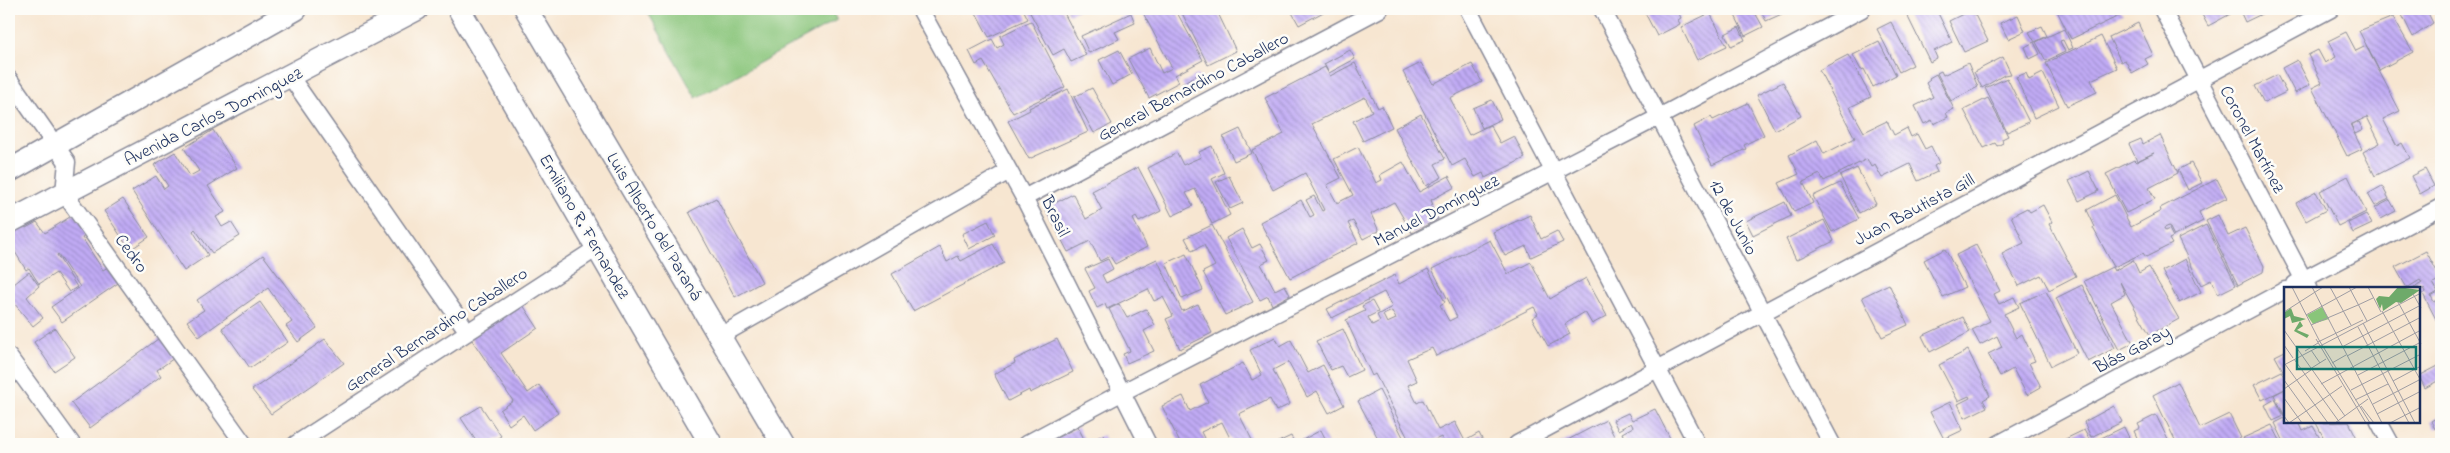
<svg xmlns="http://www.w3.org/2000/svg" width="2450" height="453" viewBox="0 0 2450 453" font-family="'Indie Flower',sans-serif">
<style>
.park{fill:#89c57a;stroke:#527a6c}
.building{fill:url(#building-back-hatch);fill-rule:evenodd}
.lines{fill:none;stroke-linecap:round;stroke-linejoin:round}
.minor-casing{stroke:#898a98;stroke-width:19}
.secondary-casing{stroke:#898a98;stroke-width:25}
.minor{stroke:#fff;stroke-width:16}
.secondary{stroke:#fff;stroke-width:22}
.labels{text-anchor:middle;stroke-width:5;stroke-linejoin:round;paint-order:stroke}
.street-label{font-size:18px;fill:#1b2f5e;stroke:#fdfcf7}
.inset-road{fill:none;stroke:#9f9da3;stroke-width:1}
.view{fill:#0f766e;fill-opacity:0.15;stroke:#0f766e;stroke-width:2.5}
.inset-edge{fill:none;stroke:#1b2f5e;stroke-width:2.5}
</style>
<defs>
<pattern id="building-back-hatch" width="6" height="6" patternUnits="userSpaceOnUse" patternTransform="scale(1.25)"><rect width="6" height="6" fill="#c1abf5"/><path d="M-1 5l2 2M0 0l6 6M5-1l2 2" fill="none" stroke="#9c8cca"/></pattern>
</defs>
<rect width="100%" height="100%" fill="#fdfcf7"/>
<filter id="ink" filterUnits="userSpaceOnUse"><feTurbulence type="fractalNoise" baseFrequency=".02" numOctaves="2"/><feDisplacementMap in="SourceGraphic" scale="10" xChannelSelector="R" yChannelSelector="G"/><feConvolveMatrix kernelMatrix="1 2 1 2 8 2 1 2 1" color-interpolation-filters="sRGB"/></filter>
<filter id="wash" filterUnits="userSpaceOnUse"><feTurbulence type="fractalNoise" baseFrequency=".0096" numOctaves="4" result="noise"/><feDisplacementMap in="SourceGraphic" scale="20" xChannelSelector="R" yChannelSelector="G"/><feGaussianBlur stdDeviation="1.12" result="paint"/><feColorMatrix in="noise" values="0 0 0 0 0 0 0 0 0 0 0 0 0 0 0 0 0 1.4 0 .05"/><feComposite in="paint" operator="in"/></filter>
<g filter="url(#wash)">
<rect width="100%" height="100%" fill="#f7e6d1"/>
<path class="park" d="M646 9H830L837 20 696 98Z"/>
<g id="blocks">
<path class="building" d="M974 9H1023L1028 19 989 37Z
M1028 9H1062L1086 55 1071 62 1064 49 1053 55Z
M1066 9H1080L1069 14Z
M1141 9H1175L1203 60 1175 75 1179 82 1149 98 1128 59 1150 48 1162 73 1172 68Z
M1180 9H1210L1211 12 1216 9 1236 51 1208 65Z
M1290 9H1329L1299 25Z
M1643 9H1677L1681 18 1678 20 1680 24 1657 36Z
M1732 9H1753L1763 27 1745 36Z
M1760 9H1782L1784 13 1766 21Z
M1910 9H1926L1927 11 1936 9 1952 42 1934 51 1937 58 1930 62 1905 11Z
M1963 9H1972L1988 41 1964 52 1949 21 1965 13Z
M2056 9H2120L2123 14 2071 39Z
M2199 9H2232L2234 12 2208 26Z
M2239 9H2272L2245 22Z
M2399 9H2426L2433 23 2413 37Z
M1131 13 1135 23 1115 32 1119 39 1089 53 1081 36Z
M1710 13 1727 46 1697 60 1681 27Z
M2018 15 2025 31 2008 39 2000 23Z
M2393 17 2413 52 2379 70 2359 31Z
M1031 21 1065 87 1013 113 983 61 976 65 969 51 992 39 997 48 1004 44 1000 36Z
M1891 22 1913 65 1899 72 1877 29Z
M2138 23 2153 55 2145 59 2148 64 2132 73 2125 60 2121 62 2109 37Z
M2042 26 2047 36 2035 42 2029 32Z
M1739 27 1745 40 1731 46 1725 34Z
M2064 29 2073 48 2068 50 2063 40 2060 41 2065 52 2046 61 2036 42Z
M2346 32 2356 51 2366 46 2400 111 2383 119 2397 146 2402 143 2410 158 2375 176 2363 152 2380 143 2367 117 2350 125 2362 149 2347 156 2312 88 2322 83 2308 55 2318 50 2325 63 2336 57 2328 41Z
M2101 36 2117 68 2091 80 2097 92 2067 106 2046 63Z
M1879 42 1896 75 1873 87 1864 69 1861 70 1853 55Z
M2034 42 2040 54 2030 59 2025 47Z
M1119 50 1132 74 1112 85 1099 60Z
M1350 50 1355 59 1329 73 1324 64Z
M1848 55 1871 97 1850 107 1864 132 1887 121 1894 135 1907 128 1911 137 1917 134 1925 149 1931 146 1939 163 1934 166 1937 172 1918 181 1910 164 1882 178 1875 165 1871 167 1867 159 1824 181 1820 174 1803 182 1813 203 1794 212 1779 183 1799 174 1789 155 1817 140 1824 154 1855 138 1819 70Z
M2003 57 2011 74 2004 75 1982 88 1974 72Z
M2297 60 2310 85 2295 93 2282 68Z
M1355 63 1378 108 1382 106 1392 127 1363 141 1353 121 1372 111 1365 97 1312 124 1341 178 1327 185 1337 203 1353 195 1334 159 1358 147 1376 183 1382 180 1380 175 1403 162 1419 192 1449 176 1455 187 1431 200 1433 205 1431 206 1438 219 1412 233 1394 202 1371 214 1379 231 1363 239 1353 221 1348 223 1358 243 1290 278 1260 222 1301 200 1310 217 1314 215 1306 200 1314 196 1322 211 1324 210 1305 173 1273 190 1252 150 1284 134 1265 98 1325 67 1330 76Z
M1421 63 1433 84 1472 64 1482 82 1450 98 1469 135 1490 125 1500 143 1514 136 1525 158 1485 178 1483 173 1475 177 1465 159 1452 166 1403 72Z
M1968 63 1978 87 1951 101 1937 73 1941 71 1943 75Z
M2026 73 2029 80 2043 73 2059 106 2034 118 2016 77Z
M1936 74 1954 109 1946 113 1948 117 1934 124 1932 120 1924 124 1915 106 1933 97 1926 83 1930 80 1929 78Z
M1197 75 1203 84 1187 92 1182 83Z
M2277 75 2286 92 2264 103 2255 86Z
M2007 78 2029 122 2007 132 1985 88Z
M1783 82 1801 116 1775 130 1757 95Z
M1092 88 1112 124 1094 133 1074 97Z
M1068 89 1088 132 1029 159 1008 121 1030 110 1029 108Z
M1988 98 2008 136 2002 139 2003 143 1997 146 1995 143 1984 148 1964 110Z
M1492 100 1501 119 1482 128 1473 108Z
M1748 103 1764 135 1744 145 1746 149 1712 165 1694 126 1711 117 1713 120Z
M1421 114 1445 159 1435 164 1442 177 1426 186 1395 128Z
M2359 122 2363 130 2355 134 2351 126Z
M1240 129 1252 153 1234 161 1223 137Z
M213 130 237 168 208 186 225 212 216 217 222 227 231 222 240 236 212 253 195 229 193 231 208 255 184 271 132 191 156 176 164 189 168 186 154 165 175 152 190 176 199 171 184 148Z
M2160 135 2178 173 2149 188 2155 199 2126 213 2106 174 2134 160 2136 162 2154 153 2137 161 2129 144 2141 139 2143 144Z
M1212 146 1224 173 1212 179 1230 215 1212 224 1195 189 1186 193 1193 206 1172 216 1148 168 1177 153 1183 165 1201 157 1199 152Z
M2191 163 2202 183 2188 190 2178 170Z
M1138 167 1161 211 1139 222 1136 217 1133 219 1147 247 1115 264 1110 256 1100 261 1090 241 1068 252 1045 208 1073 194 1086 219 1102 210 1092 191Z
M1857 168 1876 204 1859 213 1840 176Z
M2425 169 2434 186 2420 194 2411 176Z
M2089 171 2099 191 2079 201 2069 181Z
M1229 176 1243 203 1230 209 1216 182Z
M2348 176 2366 212 2338 226 2320 191Z
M2217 179 2227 198 2199 212 2203 221 2174 236 2169 226 2164 228 2165 231 2169 229 2173 237 2169 239 2172 244 2146 257 2143 253 2114 267 2093 228 2095 227 2087 210 2115 195 2131 227 2161 211 2160 208Z
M1840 183 1859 219 1832 232 1813 196Z
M2382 186 2389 199 2375 206 2368 194Z
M2316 192 2326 210 2306 221 2296 203Z
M716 198 762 282 735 297 689 212Z
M123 199 149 237 130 250 104 211Z
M2390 200 2396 211 2381 219 2375 208Z
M1785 202 1791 216 1753 235 1746 221Z
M2043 205 2052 222 2049 224 2076 276 2049 290 2041 275 2019 286 2002 254 2024 243 2011 216 2027 208 2030 212Z
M76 213 90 233 82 238 103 270 113 264 124 279 62 322 51 307 80 287 58 254 57 255 77 287 69 292 56 273 39 284 29 268 26 270 9 242V235L24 225 26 228 37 222 45 233Z
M2366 214 2372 224 2353 233 2348 223Z
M1530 215 1541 239 1557 231 1563 242 1531 257 1526 246 1505 256 1493 232Z
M2218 215 2228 236 2245 228 2264 266 2263 272 2238 285 2206 221Z
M1824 220 1834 241 1796 260 1786 239Z
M988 221 995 235 969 249 962 234Z
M1212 225 1253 302 1225 315 1203 272 1215 266 1210 257 1204 245 1192 251 1185 238Z
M2206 225 2236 285 2218 294 2211 280 2201 285 2178 239Z
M1242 229 1252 248 1260 244 1269 260 1261 264 1275 290 1285 285 1290 295 1272 305 1268 296 1260 300 1226 238Z
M1490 240 1508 274 1531 262 1550 299 1586 278 1607 316 1592 324 1585 312 1565 324 1570 334 1548 346 1532 318 1538 314 1534 307 1436 356 1432 348 1407 359 1417 381 1408 385 1417 403 1423 400 1438 430 1455 422 1465 441 1479 433 1484 443 1445 444 1441 437 1427 444H1411L1375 374 1372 376 1346 320 1365 311 1362 306 1372 301 1378 312 1368 317 1372 325 1380 321 1377 315 1392 307 1384 292 1332 318 1327 309 1395 275 1399 284 1428 269 1445 302 1440 305 1449 321 1457 317 1432 269ZM1392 311 1396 319 1387 323 1383 315Z
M2441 240V253L2436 243Z
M993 244 1004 263 913 311 892 274 940 247 947 262 958 256 961 261Z
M1976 245 2000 291 1994 294 1999 304 2014 297 2019 307 2004 314 2016 338 2022 334 2035 361 2029 363 2041 387 2027 395 2013 369 2000 376 1988 354 2002 347 1997 336 1980 345 1972 330 1990 321 1956 255Z
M1945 249 1965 287 1943 297 1924 260Z
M2426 251 2441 279 2433 283 2438 292 2431 296 2434 302 2440 299 2441 302V329L2423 294 2426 292 2424 288 2419 291V288H2414L2422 283 2420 280 2407 288 2395 267Z
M1186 254 1203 290 1182 299 1166 263Z
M263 255 317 328 298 342 286 326 292 322 268 288 199 337 187 321 204 310 197 300Z
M1108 259 1113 269 1102 275 1106 283 1157 259 1182 311 1198 304 1212 333 1180 349 1166 319 1173 316 1163 297 1154 301 1148 289 1107 309 1105 304 1097 308 1089 291 1095 288 1085 269Z
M2185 259 2201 292 2179 303 2162 271Z
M2133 260 2139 273 2149 267 2179 319 2150 335 2120 282 2125 294 2111 302 2133 343 2119 350 2084 281 2112 267 2114 271Z
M29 272 39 286 27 297 43 318 33 326 9 297V288Z
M1889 284 1908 325 1882 337 1862 297Z
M2082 285 2115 348 2088 362 2056 298Z
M2046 291 2077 353 2051 366 2020 303Z
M260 302 288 342 250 368 222 328Z
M521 302 538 328 501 353 528 393 539 385 558 413 533 430 523 415 509 425 500 410 513 401 470 337Z
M1119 304 1127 318 1146 309 1155 325 1144 331 1154 351 1127 363 1123 354 1130 351 1109 309Z
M1963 317 1970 332 1930 352 1922 336Z
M55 328 75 357 54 371 34 342Z
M1343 329 1362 370 1347 377 1341 366 1331 370 1316 341Z
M162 336 177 356 157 370 161 376 90 428 71 403Z
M1275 337 1280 346 1291 340 1308 373 1323 365 1344 405 1329 413 1317 391 1307 397 1288 362 1273 370 1290 404 1276 411 1270 399 1239 414 1254 444H1233L1222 422 1201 432 1207 444H1178L1180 443 1162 406 1183 396 1190 411 1208 402 1200 385 1243 363 1252 380 1262 375 1250 350Z
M325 339 344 363 271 414 252 390Z
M1057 339 1073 372 1030 393 1029 390 1008 401 994 374 1015 363 1014 360Z
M1968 350 1990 396 1983 400 1987 407 1965 418 1958 404 1970 398 1969 396 1958 401 1939 365Z
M2285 351V374L2275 356Z
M2440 365 2441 379 2425 388 2419 376Z
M2282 371 2285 377V389L2262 400 2254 385Z
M2178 382 2200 428 2229 414 2241 438 2229 444H2177L2153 395Z
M2285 389V416L2274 395Z
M1379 390 1403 437 1389 444H1381L1358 401Z
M2275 399 2284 416 2273 421 2265 405Z
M1950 402 1963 430 1944 439 1930 412Z
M481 406 501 436 489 444H478L461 418Z
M2114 406 2122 422 2091 437 2084 422Z
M1655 409 1672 442 1668 444H1627L1622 433 1633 427 1631 423 1618 430 1613 420 1628 413 1632 420Z
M2156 415 2170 444H2140L2134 431 2140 428 2138 424Z
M2441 415V426L2435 429 2431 421Z
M2285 418V422H2299L2303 431 2313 426 2323 444H2285L2275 423Z
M1606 420 1615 438 1603 444H1560Z
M2349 422 2358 440 2350 444H2327L2316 423Z
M2272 425 2282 444H2247L2243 438Z
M1078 427 1086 443 1103 435 1108 444H1044Z
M2124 427 2132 444H2097L2095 441Z
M1321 430 1328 444H1274L1291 436 1295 444Z
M2084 430 2091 443 2055 444Z"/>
</g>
</g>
<g filter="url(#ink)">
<use href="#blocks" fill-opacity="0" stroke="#898a98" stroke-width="1"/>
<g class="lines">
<g class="minor-casing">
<path id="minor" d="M920 9 1024 198 1148 444
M1468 9 1697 444
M1602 9 1832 444
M2162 9 2308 288
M290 76 468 332
M9 79 67 162 64 193 244 444
M1024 198 1380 9
M2295 284 2441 207
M720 336 1009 171
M9 357 72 444
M2379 422 2391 444
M296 444 597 248
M1026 444 1121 393 1659 117 1862 9
M1517 444 2331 9
M1998 444 2285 290"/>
</g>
<g class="secondary-casing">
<path id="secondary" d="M459 9 711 444
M526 9 783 444
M9 171 296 9
M9 222 417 9"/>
</g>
<use href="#minor" class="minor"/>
<use href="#secondary" class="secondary"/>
</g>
</g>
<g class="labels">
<g class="street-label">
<text transform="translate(1193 86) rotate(-28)" y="6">General Bernardino Caballero</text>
<text transform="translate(213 116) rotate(-27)" y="6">Avenida Carlos Dominguez</text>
<text transform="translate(2253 139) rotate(62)" y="6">Coronel Martínez</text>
<text transform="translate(1914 209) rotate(-28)" y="6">Juan Bautista Gill</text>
<text transform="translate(1436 210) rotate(-27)" y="6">Manuel Domínguez</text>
<text transform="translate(1056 216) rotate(64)" y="6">Brasil</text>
<text transform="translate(1734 217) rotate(62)" y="6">12 de Junio</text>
<text transform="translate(585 226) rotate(60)" y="6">Emiliano R. Fernandez</text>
<text transform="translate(655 226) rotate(59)" y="6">Luis Alberto del Paraná</text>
<text transform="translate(132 253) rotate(54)" y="6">Cedro</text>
<text transform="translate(436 329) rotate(-33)" y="6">General Bernardino Caballero</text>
<text transform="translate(2132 349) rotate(-28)" y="6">Blás Garay</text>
</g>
</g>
<g transform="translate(2284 287)">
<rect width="136" height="136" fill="#f7e6d1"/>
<path d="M114 0 136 3 117 16 112 15 99 24 98 17 96 22 92 12 95 9 105 10ZM7 21 10 29 22 32 16 34 19 39 13 43 25 48 23 51 10 44 16 34 8 36 6 29 0 32 1 25Z" fill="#6eaa6a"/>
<path d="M38 20 45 32 29 37 23 28Z" fill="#89c57a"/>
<path class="inset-road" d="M8 0 35 53 86 136M28 0 98 136M46 0 67 38M65 0 83 34M84 0 97 25M129 7 137 21M114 15 137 57M74 18 89 11M98 24 137 94M0 25 39 0M22 28 73 0M79 36 131 136M27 38 74 18M74 40 125 136M0 43 61 129M32 52 82 136M34 55 79 33M0 58 9 71M58 60 135 19M27 63 36 76M21 64 34 56M63 69 137 30M10 72 56 136M48 76 62 68M1 77 44 136M0 78 137 6M26 82 42 72M74 88 137 55M0 93 31 136M109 94 137 79M37 97 137 43M0 102 27 83M67 103 137 67M0 111 18 136M71 113 104 97M89 117 135 93M77 119 90 136M93 127 137 104M0 129 5 136 58 99M51 136 84 112M106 136 137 120"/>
<path class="view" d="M13 60H132V82H13Z"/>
<rect width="136" height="136" class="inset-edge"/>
</g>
<rect width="2450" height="453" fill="none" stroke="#fdfcf7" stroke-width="30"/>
</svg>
